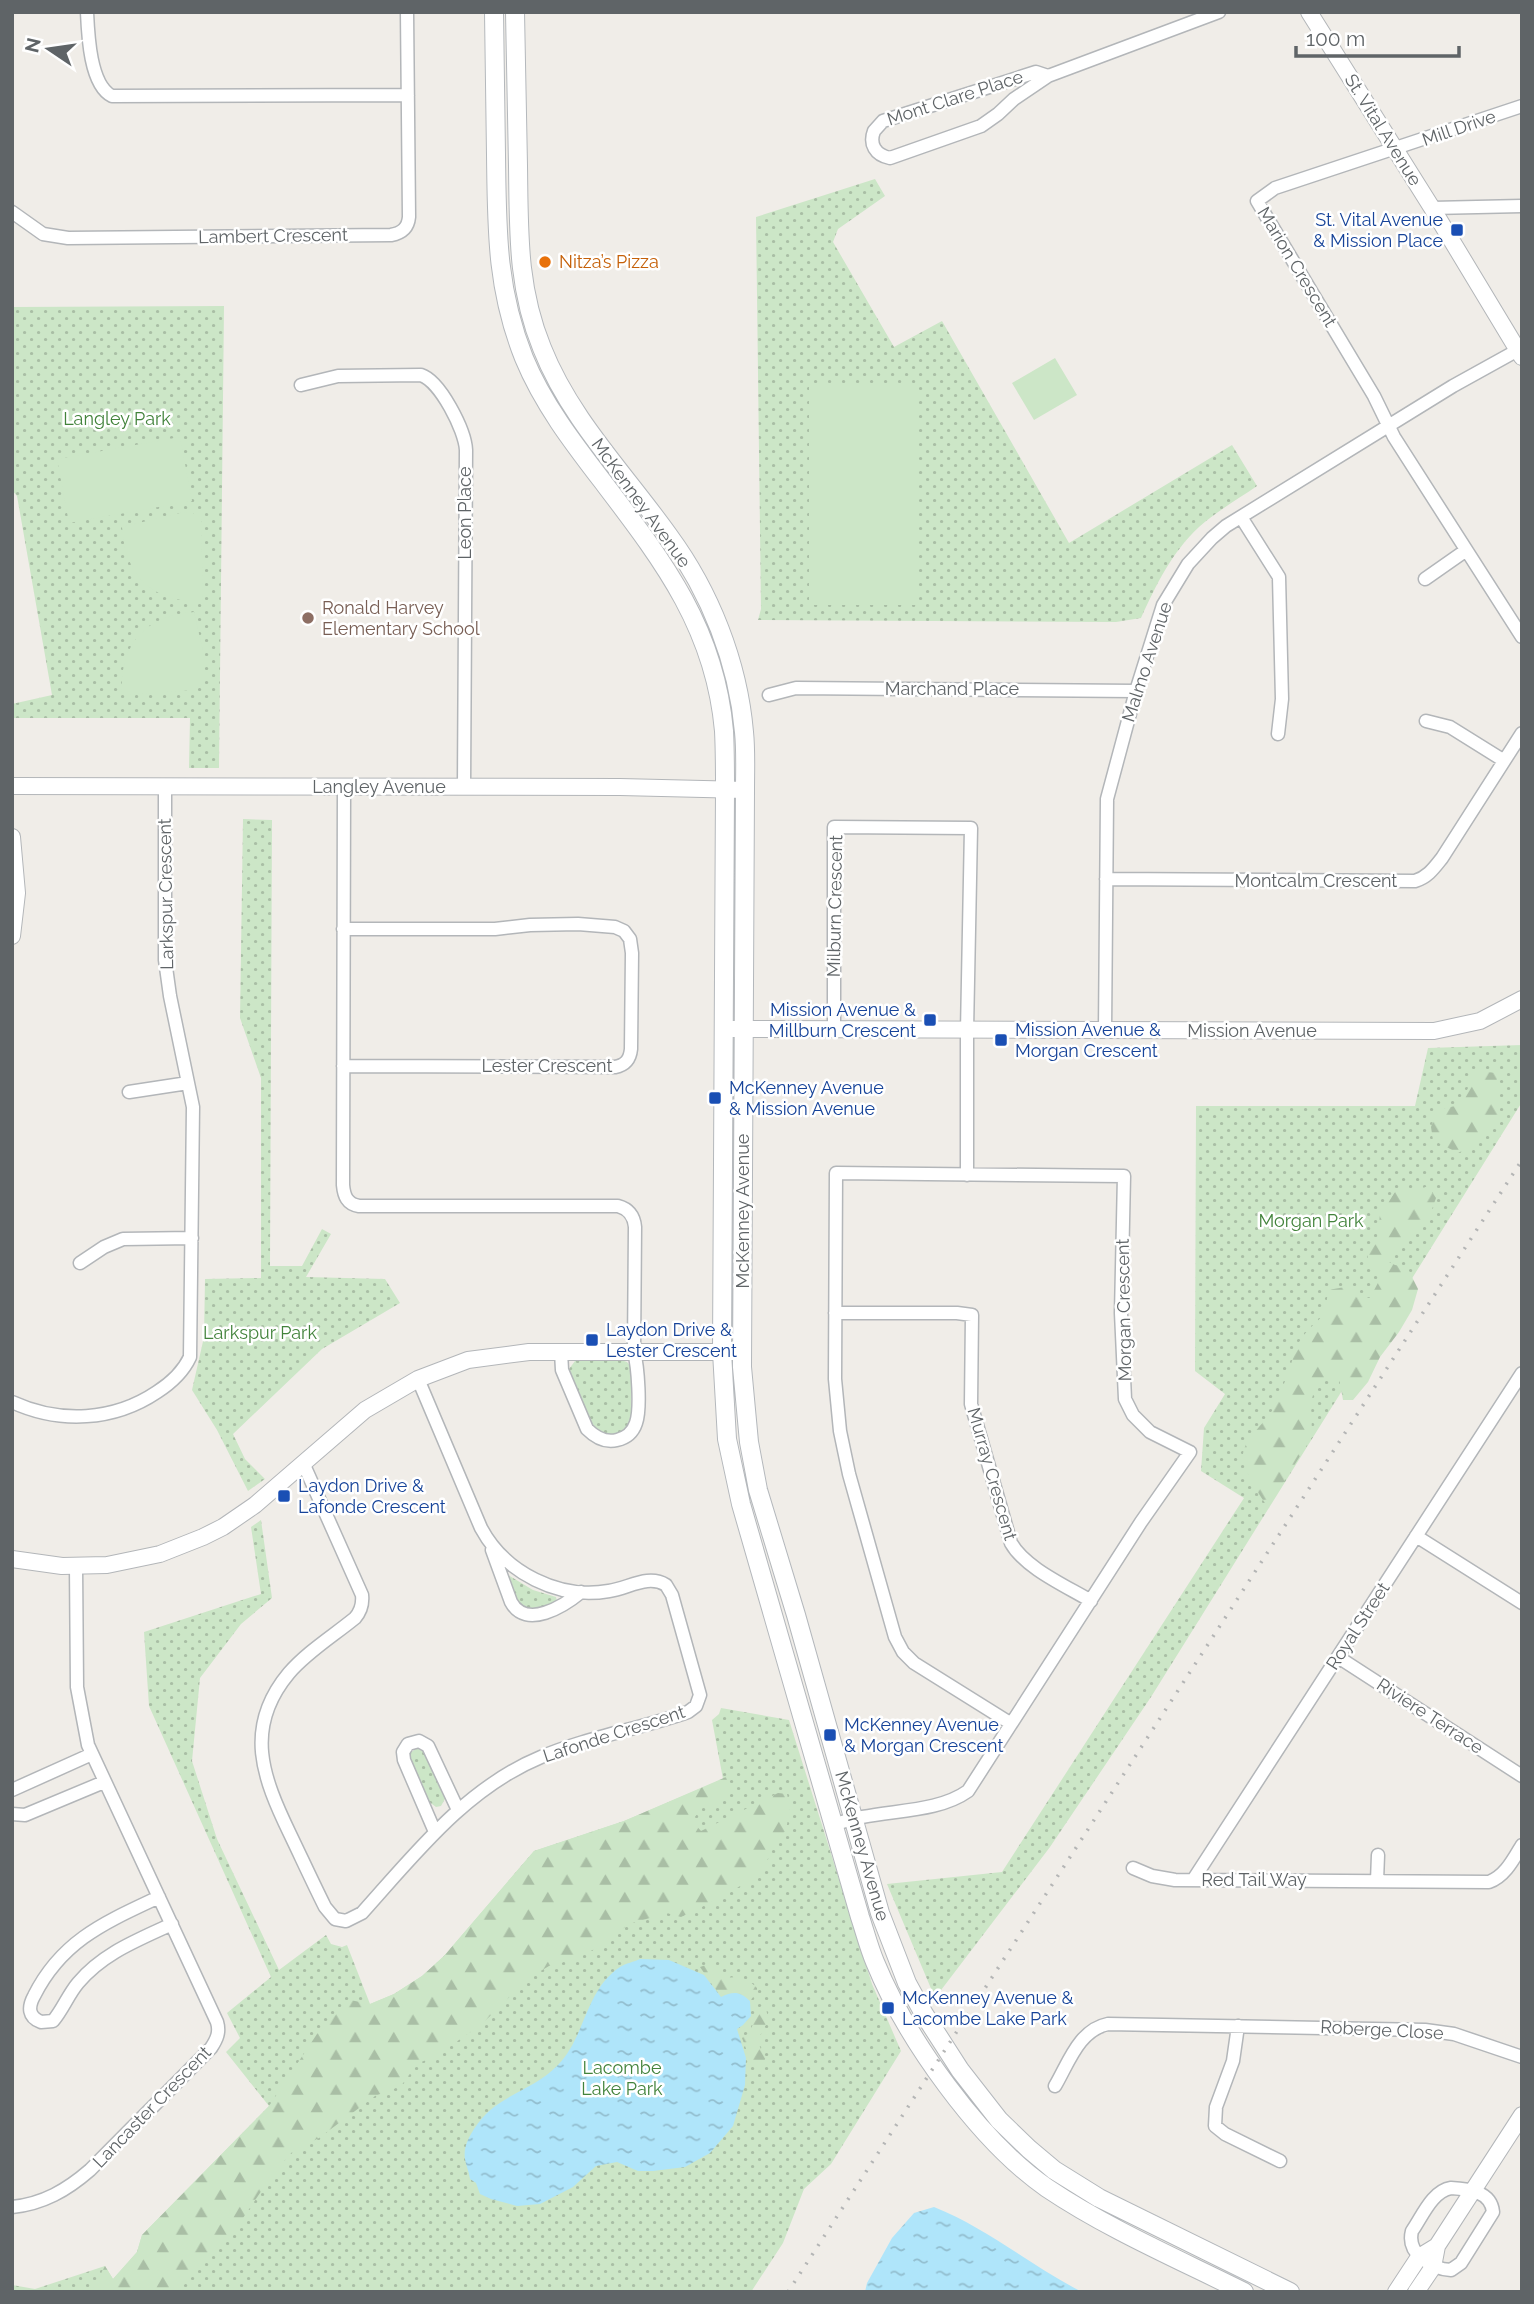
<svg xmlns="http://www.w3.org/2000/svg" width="1534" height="2304" viewBox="0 0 1534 2304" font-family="Raleway,sans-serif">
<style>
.grass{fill:url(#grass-dots)}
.forest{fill:url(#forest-firs)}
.pitch{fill:#cce6c7}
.water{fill:url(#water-ripples)}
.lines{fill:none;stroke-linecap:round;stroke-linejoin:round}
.minor-casing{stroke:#b3b6b9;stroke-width:15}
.tertiary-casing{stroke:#b3b6b9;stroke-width:18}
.secondary-casing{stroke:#b4b8bc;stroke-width:20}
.minor{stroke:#fff;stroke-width:12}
.tertiary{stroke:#fff;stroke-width:16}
.secondary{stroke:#fff;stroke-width:18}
.rail{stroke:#b4b5b5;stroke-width:3.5;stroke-dasharray:2 9;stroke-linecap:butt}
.transit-dot{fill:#1a4fb4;stroke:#fff;stroke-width:2.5}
.food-dot{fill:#e8710a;stroke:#fff;stroke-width:2.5}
.education-dot{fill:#8d6e63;stroke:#fff;stroke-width:2.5}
.labels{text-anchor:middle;stroke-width:5;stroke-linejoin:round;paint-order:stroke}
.street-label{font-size:18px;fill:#5f6467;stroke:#fff}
.transit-label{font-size:18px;fill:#164399;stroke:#fff;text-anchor:start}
.food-label{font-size:18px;fill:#c56008;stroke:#fff;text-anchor:start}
.park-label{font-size:18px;fill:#42833b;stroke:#fff}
.education-label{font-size:18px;fill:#785e54;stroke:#fff;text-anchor:start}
</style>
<defs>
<pattern id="grass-dots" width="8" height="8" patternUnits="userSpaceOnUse" patternTransform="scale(1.75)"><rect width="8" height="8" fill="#cce6c7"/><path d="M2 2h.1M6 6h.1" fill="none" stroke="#a9bea5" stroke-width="1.8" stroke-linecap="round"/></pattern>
<pattern id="forest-firs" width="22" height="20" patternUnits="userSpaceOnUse" patternTransform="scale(1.75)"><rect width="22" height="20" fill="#cce6c7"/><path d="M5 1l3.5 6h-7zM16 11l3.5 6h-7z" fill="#a9bea5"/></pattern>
<pattern id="water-ripples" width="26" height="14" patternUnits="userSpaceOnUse" patternTransform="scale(1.75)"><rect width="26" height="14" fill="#afe5fa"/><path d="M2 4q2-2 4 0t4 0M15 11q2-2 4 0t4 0" fill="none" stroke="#92bdce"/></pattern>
</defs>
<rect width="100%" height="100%" fill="#f0ede8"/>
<path class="grass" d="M875 179 885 196 838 229 833 242 894 347 942 321 1069 543 1232 445 1257 486C1238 499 1216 512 1199 527 1172 552 1156 585 1141 618L1116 622 758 620 761 609 756 217Z
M224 306 219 768H189L190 718H12V704L52 695 17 496 12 490V307Z
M243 819 272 820 270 1266H302L322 1229 331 1234 306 1277 385 1279 400 1303 322 1349 233 1434 245 1459 265 1479 248 1491 217 1430 192 1390 204 1337 205 1279 261 1278V1078L240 1018Z
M1522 1045V1102L1151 1697 1050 1847 935 1998 887 1884 1002 1872 1244 1498 1201 1471 1204 1428 1225 1394 1195 1371 1196 1106H1415L1428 1048Z
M621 1360 627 1362 631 1367V1418C626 1437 606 1441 593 1427L569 1369 575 1361Z
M261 1520 272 1598 241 1624 200 1678 192 1761 217 1839 279 1970 326 1935 331 1944 342 1947 347 1945 370 2004 394 1994 422 1976 444 1956 534 1851 624 1821 723 1779 712 1720 719 1714 721 1708 789 1720 872 1984 901 2051 831 2164 804 2189 783 2243 751 2292H12V2285L35 2289 105 2266 113 2279 137 2252 142 2235 269 2106 226 2052 240 2038 227 2013 271 1977 149 1706 144 1632 261 1594 251 1527Z
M508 1575 533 1590 556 1597 557 1602 533 1610 520 1605 507 1578Z
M417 1748 425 1752 446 1797 441 1806 436 1807 428 1801 409 1757 410 1753Z"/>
<path class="forest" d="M1476 1071 1497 1073C1496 1086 1500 1099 1499 1112 1497 1133 1474 1145 1458 1153L1433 1140 1431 1127 1436 1110 1460 1105Z
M1428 1186 1436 1198 1431 1212 1389 1262 1395 1265 1407 1267 1418 1289 1412 1310 1399 1332 1380 1357 1368 1382 1353 1400H1343L1339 1378 1330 1377 1317 1381 1311 1402 1312 1437 1268 1507C1260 1496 1241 1468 1243 1454 1246 1436 1265 1424 1273 1409 1280 1395 1286 1379 1291 1364 1294 1356 1296 1346 1301 1339 1318 1315 1325 1325 1328 1290L1351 1286 1358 1297 1370 1298 1380 1279 1371 1270 1367 1254 1377 1242 1380 1214 1395 1192H1413Z
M726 1777 733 1791 718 1804 702 1807 692 1821 701 1831 778 1793 787 1794 790 1808 786 1830 775 1844 761 1873 724 1896 681 1917 667 1913 629 1924 597 1948 571 1960 549 1966 529 1978 481 2025 437 2055 417 2064 401 2086 375 2096 319 2138 293 2151 273 2174 230 2237 177 2292H91L105 2266 113 2279 137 2252 142 2235 269 2106 317 2034 350 2000 370 2004 394 1994 422 1976 444 1956 534 1851 624 1821Z
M706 1965 726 1978C740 1976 747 1978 757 1988V1992L750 2001 743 1994 721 1997 700 1967Z
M761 2006 766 2007 768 2020C760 2039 753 2037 766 2058L760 2066 751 2062 742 2038 749 2033Z"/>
<path class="pitch" d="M1055 358 1077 395 1034 420 1012 383Z
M809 384H917V605H809Z
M180 437 192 501 69 523 57 459Z
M184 512 193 513 201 518 203 601C153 603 125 577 122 527Z
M194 612 203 651V682L196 690 122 695C119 645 144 616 194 612Z"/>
<path class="water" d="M640 1959 669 1960 704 1975 721 1997C733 1991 740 1991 750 2001L751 2016 743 2025 737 2029 746 2058 745 2085 733 2126 710 2153 685 2167 653 2171H638L617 2162 596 2166 573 2187 540 2204 517 2206 491 2199 480 2194 476 2183 470 2179C469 2171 466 2166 465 2159 463 2148 469 2137 474 2129 496 2094 531 2093 558 2065 586 2036 585 1990 620 1967 626 1963 634 1962 640 1959Z
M934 2207C987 2228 1031 2266 1082 2292H865L867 2283 892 2238 914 2213Z"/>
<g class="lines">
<g class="minor-casing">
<path id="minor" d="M87 12C88 35 90 85 112 96L408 95
M1048 76 1036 72 883 121 874 131C869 144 875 155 890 158L981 126 998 114 1014 99 1048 76 1219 12
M1522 106 1275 188 1257 201 1374 396 1394 437 1522 637
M1432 208 1522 206
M12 212 43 234 68 238 391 235C402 233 408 228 409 217L407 12
M301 385 338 376 421 375C440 381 465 430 466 450L464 787
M1241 517 1279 577 1282 699 1278 734
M1425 579 1465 551
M769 695 796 688 1136 691
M1426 721 1450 727 1503 760
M344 787 343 1185C344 1196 347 1204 359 1206H618C629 1209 634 1216 635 1227L634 1352C638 1367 641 1409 636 1423 633 1432 626 1438 617 1440 605 1443 595 1437 587 1429L562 1370 561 1352
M1106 879 1415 881C1428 877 1434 868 1442 858L1522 733
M343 929H495L530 925 578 924 615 927 624 931 630 939 632 953 631 1049C630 1059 626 1065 615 1067L343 1066
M834 1029V827L971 828 967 1031V1175
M1105 1031 1107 799 1136 691 1163 605 1188 564 1212 538 1226 526 1453 386 1518 350
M129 1092 188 1083
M80 1263 104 1247 123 1239 192 1238
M835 1313H957L972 1315 971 1404 1011 1543C1025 1568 1066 1586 1091 1601
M12 1402C60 1424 114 1421 157 1392 171 1383 183 1372 190 1357L193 1107 170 996 165 960V786
M304 1465 362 1595C363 1604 361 1611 355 1618 333 1636 307 1652 289 1673 243 1728 263 1778 290 1834 302 1859 313 1883 325 1907L335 1919 346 1921 362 1913C415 1854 466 1788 541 1757 588 1737 640 1729 688 1712L696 1706 700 1695 672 1595 666 1585C648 1574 629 1588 609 1591 559 1600 505 1573 481 1528L418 1379
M1416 1536 1522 1603
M492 1550 511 1602C526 1630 564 1606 581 1592
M1338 1657 1522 1776
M12 1790 92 1754
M12 1814 25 1815 104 1782
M834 1825C876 1808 933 1816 968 1791L1141 1522 1190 1452 1150 1432 1133 1415 1125 1399 1121 1313 1124 1176 836 1173 835 1379 840 1431 849 1474 895 1637 903 1652 914 1663 1010 1723
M435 1832 404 1760 403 1752 408 1744 419 1741 428 1746 458 1810
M1133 1868 1152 1876 1175 1880 1489 1882C1505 1876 1513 1860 1522 1845
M1193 1880 1522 1373
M1377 1881 1378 1855
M159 1897C106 1922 62 1940 34 1996 28 2007 28 2017 41 2022L53 2021C63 2009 68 1995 78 1983 103 1953 138 1940 172 1924
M1238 2026 1233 2061 1216 2107 1215 2126 1225 2134 1280 2161
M1055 2086C1069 2062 1079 2030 1108 2024L1425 2030 1454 2034 1522 2057
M1451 2188C1468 2189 1491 2191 1493 2212L1461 2263 1451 2270C1432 2269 1406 2254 1412 2231 1422 2217 1432 2191 1451 2188Z
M12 2207C43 2204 67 2190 90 2170L211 2048C217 2039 220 2032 217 2022L88 1745 77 1687 76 1566"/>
</g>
<g class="tertiary-casing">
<path id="tertiary" d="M1309 12 1432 208 1522 357
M12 786 620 787 745 790
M12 837 17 893 12 936
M724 1029 1434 1031 1480 1021 1522 999
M12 1559 62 1566 107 1565 160 1554 203 1537 223 1527 255 1505 365 1410 418 1379 468 1360 529 1352H742
M1396 2292 1419 2257 1437 2246
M1416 2292 1433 2267 1437 2246 1522 2115"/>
</g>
<g class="secondary-casing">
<path id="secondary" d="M494 12C495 60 495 107 496 155 497 228 496 288 524 358 543 404 573 443 603 482 663 561 715 628 724 731 725 750 725 769 725 789L722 1352 727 1439 741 1504 860 1917C865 1932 869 1948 875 1962 906 2038 979 2141 1047 2188 1108 2229 1178 2259 1244 2292
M515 12C516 63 517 115 518 166 519 231 517 287 542 348 570 419 625 474 669 536 710 592 738 662 744 732 746 751 745 771 745 790L742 1367 749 1442 758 1490 796 1615 880 1913 907 1983 924 2014 960 2070 999 2120 1029 2149 1054 2170 1099 2198 1290 2292"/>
</g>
<use href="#minor" class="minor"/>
<use href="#tertiary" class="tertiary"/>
<use href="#secondary" class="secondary"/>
<path class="rail" d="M788 2292 1522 1160"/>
</g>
<g class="transit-dot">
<rect x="1450" y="223" width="14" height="14" rx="3.5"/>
<rect x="923" y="1013" width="14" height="14" rx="3.5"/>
<rect x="994" y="1033" width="14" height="14" rx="3.5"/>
<rect x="708" y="1091" width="14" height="14" rx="3.5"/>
<rect x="585" y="1333" width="14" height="14" rx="3.5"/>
<rect x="277" y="1489" width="14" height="14" rx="3.5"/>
<rect x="823" y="1728" width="14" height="14" rx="3.5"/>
<rect x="881" y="2001" width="14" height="14" rx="3.5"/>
</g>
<circle class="food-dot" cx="545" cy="262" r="7"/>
<circle class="education-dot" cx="308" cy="618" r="7"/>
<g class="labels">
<g class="street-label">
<text transform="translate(955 98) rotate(-18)" y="6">Mont Clare Place</text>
<text transform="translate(1459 128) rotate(-19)" y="6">Mill Drive</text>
<text transform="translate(1383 130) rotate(58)" y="6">St. Vital Avenue</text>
<text transform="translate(273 236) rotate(-1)" y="6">Lambert Crescent</text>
<text transform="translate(1297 267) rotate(59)" y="6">Marion Crescent</text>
<text transform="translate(641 503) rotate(54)" y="6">McKenney Avenue</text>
<text transform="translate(465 513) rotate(-90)" y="6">Leon Place</text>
<text transform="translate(1147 662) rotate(-72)" y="6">Malmo Avenue</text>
<text x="952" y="695">Marchand Place</text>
<text x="379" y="793">Langley Avenue</text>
<text x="1316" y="887">Montcalm Crescent</text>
<text transform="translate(166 894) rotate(-91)" y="6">Larkspur Crescent</text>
<text transform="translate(835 906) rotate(-89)" y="6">Milburn Crescent</text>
<text x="1252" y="1037">Mission Avenue</text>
<text x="547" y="1072">Lester Crescent</text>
<text transform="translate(743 1211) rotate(-90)" y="6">McKenney Avenue</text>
<text transform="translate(1124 1310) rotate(-91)" y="6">Morgan Crescent</text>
<text transform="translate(992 1474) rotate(74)" y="6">Murray Crescent</text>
<text transform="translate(1358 1626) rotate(-57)" y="6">Royal Street</text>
<text transform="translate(1430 1716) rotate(33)" y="6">Riviere Terrace</text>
<text transform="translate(614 1734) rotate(-18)" y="6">Lafonde Crescent</text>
<text transform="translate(862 1846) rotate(74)" y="6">McKenney Avenue</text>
<text x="1254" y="1886">Red Tail Way</text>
<text transform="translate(1382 2030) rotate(3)" y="6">Roberge Close</text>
<text transform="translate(152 2107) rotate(-46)" y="6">Lancaster Crescent</text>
</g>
<g class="transit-label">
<text x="1443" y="226" text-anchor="end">St. Vital Avenue<tspan x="1443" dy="21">&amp; Mission Place</tspan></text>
<text x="916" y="1016" text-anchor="end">Mission Avenue &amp;<tspan x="916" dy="21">Millburn Crescent</tspan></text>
<text x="1015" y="1036">Mission Avenue &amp;<tspan x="1015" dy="21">Morgan Crescent</tspan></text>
<text x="729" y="1094">McKenney Avenue<tspan x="729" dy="21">&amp; Mission Avenue</tspan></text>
<text x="606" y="1336">Laydon Drive &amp;<tspan x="606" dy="21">Lester Crescent</tspan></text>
<text x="298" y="1492">Laydon Drive &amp;<tspan x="298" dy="21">Lafonde Crescent</tspan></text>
<text x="844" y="1731">McKenney Avenue<tspan x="844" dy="21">&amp; Morgan Crescent</tspan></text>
<text x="902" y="2004">McKenney Avenue &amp;<tspan x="902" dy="21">Lacombe Lake Park</tspan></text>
</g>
<g class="food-label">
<text x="559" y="268">Nitza’s Pizza</text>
</g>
<g class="park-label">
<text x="117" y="425">Langley Park</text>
<text x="1311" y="1227">Morgan Park</text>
<text x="260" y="1339">Larkspur Park</text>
<text x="622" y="2074">Lacombe<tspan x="622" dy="21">Lake Park</tspan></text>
</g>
<g class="education-label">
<text x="322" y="614">Ronald Harvey<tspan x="322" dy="21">Elementary School</tspan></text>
</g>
</g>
<rect width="1534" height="2304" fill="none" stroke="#5f6467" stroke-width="28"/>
<g transform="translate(49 49) rotate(283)" stroke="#ffffff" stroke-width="5" paint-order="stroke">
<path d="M0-5L12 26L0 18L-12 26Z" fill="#5f6467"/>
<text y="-10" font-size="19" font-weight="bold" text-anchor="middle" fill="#5f6467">N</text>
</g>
<path d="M1296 46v10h163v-10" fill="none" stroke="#5f6467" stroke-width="3.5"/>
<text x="1306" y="46" font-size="21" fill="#5f6467" stroke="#ffffff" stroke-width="5" paint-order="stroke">100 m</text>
</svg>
